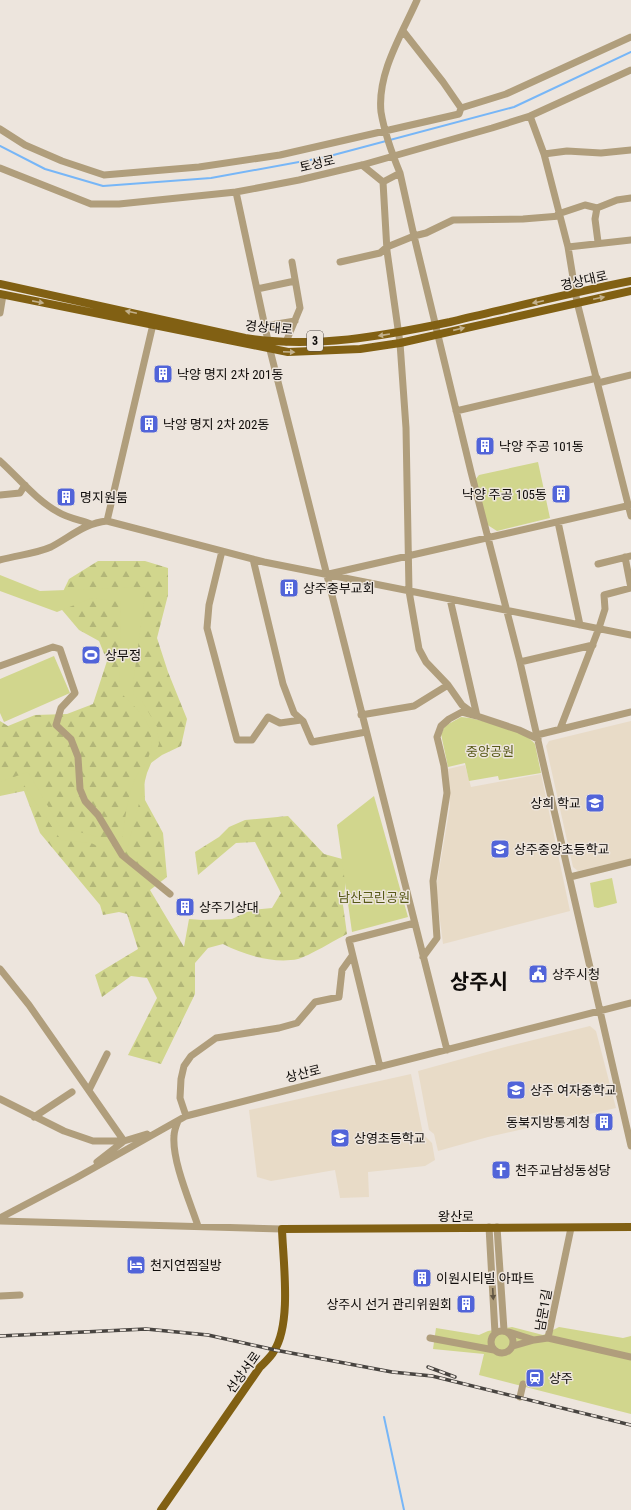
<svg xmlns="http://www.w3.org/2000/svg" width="631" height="1510" viewBox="0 0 631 1510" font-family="'Roboto Condensed','Noto Sans KR',sans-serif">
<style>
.education{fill:#e8dbc7}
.forest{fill:url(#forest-firs)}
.park{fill:#d1d68d}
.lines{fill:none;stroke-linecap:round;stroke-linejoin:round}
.stream{stroke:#77b6f7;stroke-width:2}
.minor{stroke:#b09e7c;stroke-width:7}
.major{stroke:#816013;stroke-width:8}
.rail-casing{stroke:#484440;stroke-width:3.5}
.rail{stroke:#ede5dd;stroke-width:2;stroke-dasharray:6;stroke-linecap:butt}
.oneway{fill:#c2b08c}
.oneway2{fill:#605543}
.labels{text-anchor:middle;stroke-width:3;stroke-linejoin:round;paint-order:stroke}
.shield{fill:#ede5dd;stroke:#524d49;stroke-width:1}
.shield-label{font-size:12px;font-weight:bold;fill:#0f0c0a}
.street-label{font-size:13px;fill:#0f0c0a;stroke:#ede5dd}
.poi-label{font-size:13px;fill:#0f0c0a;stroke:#ede5dd;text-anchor:start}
.park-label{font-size:13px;fill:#575917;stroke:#ede5dd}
.town-label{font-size:21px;font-weight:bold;fill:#0f0c0a;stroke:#ede5dd}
</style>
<defs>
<pattern id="forest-firs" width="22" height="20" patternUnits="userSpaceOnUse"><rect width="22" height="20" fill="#d1d68d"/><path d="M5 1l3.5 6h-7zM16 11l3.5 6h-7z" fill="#b2b678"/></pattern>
</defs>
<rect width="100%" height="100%" fill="#ede5dd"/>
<path class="education" d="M631 721V859L578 871 573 867 546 746 549 741Z
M465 765 471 787 541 774 570 911 443 944 436 888 450 806 448 769Z
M590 1026 596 1031 616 1108 488 1137 438 1151 434 1134 429 1130 418 1071 505 1047Z
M411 1074 423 1134 432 1143 435 1160 425 1166 368 1172 369 1197 340 1198 335 1170 271 1181 257 1177 249 1110Z"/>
<path class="forest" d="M98 561H145L168 568V595L157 638 168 672 187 719 181 746 162 755 144 768 145 800 163 833 167 877 150 890 184 947 189 919 202 920 232 919 251 910 272 908 281 893 255 842 236 843 198 875 195 852 219 837 229 827 245 820 288 816 324 854 346 860 347 872 343 905 347 934C335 940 309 956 298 959 274 964 244 955 223 944L208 948 195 963V994L161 1064 128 1055 157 998 147 978 131 976 102 997 95 975 138 949 127 914 119 912 103 915 100 905 40 833 24 791 0 796V721L8 726 35 715 67 714 93 704 107 661 99 641 79 630 57 604 69 579Z"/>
<path class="park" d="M538 462 550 518 497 531 486 524 475 480 479 475Z
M0 575 40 591 146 587 133 684 134 695 142 701 157 727 159 744 147 773 126 853 121 847C125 824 126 800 135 779 138 772 144 767 147 761 161 728 141 713 119 691L121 602 92 598 57 612 0 591Z
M54 656 70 693 4 722 0 713V679Z
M461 717 470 718C487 722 525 730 535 744L541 773 499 780 498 776 469 781 465 763 448 767 441 734 445 726Z
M28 772 60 827 106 839 124 858 91 843 61 840 24 785 0 795V782Z
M374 796 408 917 352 932 337 825Z
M612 878 617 903 598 908 594 907 590 883Z
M512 1327 543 1335 559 1327 623 1338 631 1336V1414L479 1375 484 1354 433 1349 436 1328 479 1335 488 1331Z"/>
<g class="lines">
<path class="stream" d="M0 146 45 169 103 186 211 178 326 157 514 107 631 52
M384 1417 404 1510"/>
<path class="minor" d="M403 31 443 82 461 108 506 94 631 37
M530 116 544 154 560 216
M0 129 25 145 62 161 104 175 199 167 280 155 459 114 461 108
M544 154 567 151 601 153 631 150
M362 165 383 182 387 251 400 343 406 428 409 591 419 649 426 662 448 685 462 705 477 716 519 730 538 739
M0 168 91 204H119L236 192 299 180 362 165 492 128 530 116 631 70
M400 173C393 156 384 130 381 112 377 73 402 34 417 0
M383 182 400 173 414 236 426 233 453 220 523 219 560 216 568 247 631 240
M236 192 270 350 447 1050
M558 214 585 205 597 208
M598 242 595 219 597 208 617 200 631 198
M568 247 577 302 631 516
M340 262 380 253 387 247 414 236 471 472 520 662 631 1146
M257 289 295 281
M0 313 3 295
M265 326 295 321
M286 342 300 308 292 262
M598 383 631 375
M456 411 597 378
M0 461C19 478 36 500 58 512 68 518 80 520 91 524
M0 495 20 493 25 485
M107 521 154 320
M558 522 580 625
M222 551 209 605 207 628 237 740H252L268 717 280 723 301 720
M625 557 631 588
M253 559 283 684 294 713 303 721 312 742 366 732
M0 560C17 555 35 554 51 547 70 537 85 523 107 521L264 562 631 635
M598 564 631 556
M329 574 631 505
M520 662 593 645
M0 666 53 647 60 649 75 693 61 708 56 725 71 739 78 757 80 789 85 801 98 815 122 855 170 894
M361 715 414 706 448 685
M560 729 599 628 605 609 604 595 631 588
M537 735 631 712
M570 877 631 862
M423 957 437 938 433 881 447 793 444 766 437 737 441 726 449 719 462 712 477 716 450 599
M0 969 29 1005 124 1141 147 1134
M380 1067 349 940 415 923
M89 1090 107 1054
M0 1099 64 1131 93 1141H124
M186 1116 180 1098 181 1079 184 1066 191 1056 216 1038 279 1028 297 1023 315 1002 339 997 342 970 352 956
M34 1117 72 1092
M178 1121C176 1126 174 1131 174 1136 172 1161 190 1202 198 1226
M97 1162 124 1141
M0 1218 76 1178 186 1116 631 1003
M0 1221 282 1229
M489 1227 495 1333
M497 1227 504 1330
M571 1228 548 1338 631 1357
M0 1296 20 1295
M491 1342a11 11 0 1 1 22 0a11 11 0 1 1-22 0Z
M509 1332 534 1340
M430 1338 494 1350
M513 1346 534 1340 548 1338
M520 1397 523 1384"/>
<path class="major" d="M0 284 245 338C314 349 383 336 450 322 510 308 570 293 631 281
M0 294 288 352 360 349 400 343 631 291
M161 1510 260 1367C265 1362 271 1357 274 1351 292 1323 283 1261 282 1229L631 1227"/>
<g class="rail-casing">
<path id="rail" d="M0 1336 146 1329 208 1335 275 1350 392 1372 432 1376 631 1425
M428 1367 455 1377"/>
</g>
<use href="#rail" class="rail"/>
</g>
<defs><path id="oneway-solid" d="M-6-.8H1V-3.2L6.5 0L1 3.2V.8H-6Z"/></defs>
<g class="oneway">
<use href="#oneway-solid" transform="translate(599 298) rotate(-12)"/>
<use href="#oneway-solid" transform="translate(38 302) rotate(11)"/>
<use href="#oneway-solid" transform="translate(538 302) rotate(168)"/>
<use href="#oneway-solid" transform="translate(131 312) rotate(-168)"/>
<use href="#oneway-solid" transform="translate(459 329) rotate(-13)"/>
<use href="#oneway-solid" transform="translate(384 335) rotate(171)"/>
<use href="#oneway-solid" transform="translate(289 352) rotate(2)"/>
</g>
<use class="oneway2" href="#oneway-solid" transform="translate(493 1294) rotate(87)"/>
<defs>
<g id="building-square" transform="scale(1)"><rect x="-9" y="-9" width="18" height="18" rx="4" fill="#5164d9" stroke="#ede5dd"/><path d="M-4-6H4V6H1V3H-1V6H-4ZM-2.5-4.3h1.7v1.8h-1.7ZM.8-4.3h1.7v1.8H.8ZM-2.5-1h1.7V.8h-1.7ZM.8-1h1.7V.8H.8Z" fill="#fff"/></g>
<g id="stadium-square" transform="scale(1)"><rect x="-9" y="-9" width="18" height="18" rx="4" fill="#5164d9" stroke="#ede5dd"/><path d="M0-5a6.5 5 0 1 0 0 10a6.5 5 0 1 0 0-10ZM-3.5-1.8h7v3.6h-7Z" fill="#fff"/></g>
<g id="school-square" transform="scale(1)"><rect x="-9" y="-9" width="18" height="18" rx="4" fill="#5164d9" stroke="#ede5dd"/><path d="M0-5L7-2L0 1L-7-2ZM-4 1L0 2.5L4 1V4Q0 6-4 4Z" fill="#fff"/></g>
<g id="civic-square" transform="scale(1)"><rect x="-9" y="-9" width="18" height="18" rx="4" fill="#5164d9" stroke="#ede5dd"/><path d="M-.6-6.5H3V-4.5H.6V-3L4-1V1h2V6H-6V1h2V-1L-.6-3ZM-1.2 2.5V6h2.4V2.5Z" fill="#fff"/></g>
<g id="church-square" transform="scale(1)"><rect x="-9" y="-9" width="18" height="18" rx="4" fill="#5164d9" stroke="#ede5dd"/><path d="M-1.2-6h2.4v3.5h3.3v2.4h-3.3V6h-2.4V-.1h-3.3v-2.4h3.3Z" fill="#fff"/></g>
<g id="hotel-square" transform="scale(1)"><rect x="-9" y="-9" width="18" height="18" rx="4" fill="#5164d9" stroke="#ede5dd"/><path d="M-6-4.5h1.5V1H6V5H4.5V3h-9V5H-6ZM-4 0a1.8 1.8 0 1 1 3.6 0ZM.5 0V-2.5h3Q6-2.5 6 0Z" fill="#fff"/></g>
<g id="station-square" transform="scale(1)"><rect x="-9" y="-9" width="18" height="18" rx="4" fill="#5164d9" stroke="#ede5dd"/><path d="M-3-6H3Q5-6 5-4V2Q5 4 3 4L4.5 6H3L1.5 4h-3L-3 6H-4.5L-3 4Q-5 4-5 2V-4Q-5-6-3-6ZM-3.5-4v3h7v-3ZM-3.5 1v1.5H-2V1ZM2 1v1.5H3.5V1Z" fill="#fff"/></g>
</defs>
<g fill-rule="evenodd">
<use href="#building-square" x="163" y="374"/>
<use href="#building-square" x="149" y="424"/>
<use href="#building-square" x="485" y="446"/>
<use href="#building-square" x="561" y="494"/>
<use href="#building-square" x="66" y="497"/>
<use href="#building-square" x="289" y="588"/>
<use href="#stadium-square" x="91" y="655"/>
<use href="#school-square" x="595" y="803"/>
<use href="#school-square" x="500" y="849"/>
<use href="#building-square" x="185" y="907"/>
<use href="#civic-square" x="538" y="974"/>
<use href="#school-square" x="516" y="1090"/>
<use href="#building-square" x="604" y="1122"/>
<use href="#school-square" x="340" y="1138"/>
<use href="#church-square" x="501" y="1170"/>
<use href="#hotel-square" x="136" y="1265"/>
<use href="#building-square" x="422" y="1278"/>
<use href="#building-square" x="466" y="1304"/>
<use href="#station-square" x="535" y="1378"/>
</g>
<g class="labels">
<rect class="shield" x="307" y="331" width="16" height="20" rx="3"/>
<g class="shield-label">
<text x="315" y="345">3</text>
</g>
<g class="street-label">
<text transform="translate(317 163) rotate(-13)" y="5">토성로</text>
<text transform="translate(584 280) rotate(-13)" y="5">경상대로</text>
<text transform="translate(269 327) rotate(5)" y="5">경상대로</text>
<text transform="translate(303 1073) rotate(-14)" y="5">상산로</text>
<text x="456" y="1221">왕산로</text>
<text transform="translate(543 1310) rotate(-80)" y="5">남문1길</text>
<text transform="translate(243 1372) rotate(-54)" y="5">선상서로</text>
</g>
<g class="poi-label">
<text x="177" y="379">낙양 명지 2차 201동</text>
<text x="163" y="429">낙양 명지 2차 202동</text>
<text x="499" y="451">낙양 주공 101동</text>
<text x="547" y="499" text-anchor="end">낙양 주공 105동</text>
<text x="80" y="502">명지원룸</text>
<text x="303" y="593">상주중부교회</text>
<text x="105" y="660">상무정</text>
<text x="581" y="808" text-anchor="end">상희 학교</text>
<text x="514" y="854">상주중앙초등학교</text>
<text x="199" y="912">상주기상대</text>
<text x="552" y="979">상주시청</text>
<text x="530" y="1095">상주 여자중학교</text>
<text x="590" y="1127" text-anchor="end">동북지방통계청</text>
<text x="354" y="1143">상영초등학교</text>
<text x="515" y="1175">천주교남성동성당</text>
<text x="150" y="1270">천지연찜질방</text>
<text x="436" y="1283">이원시티빌 아파트</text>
<text x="452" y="1309" text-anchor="end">상주시 선거 관리위원회</text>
<text x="549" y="1383">상주</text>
</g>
<g class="park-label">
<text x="490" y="756">중앙공원</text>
<text x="374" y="902">남산근린공원</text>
</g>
<g class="town-label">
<text x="479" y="989">상주시</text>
</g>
</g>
</svg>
